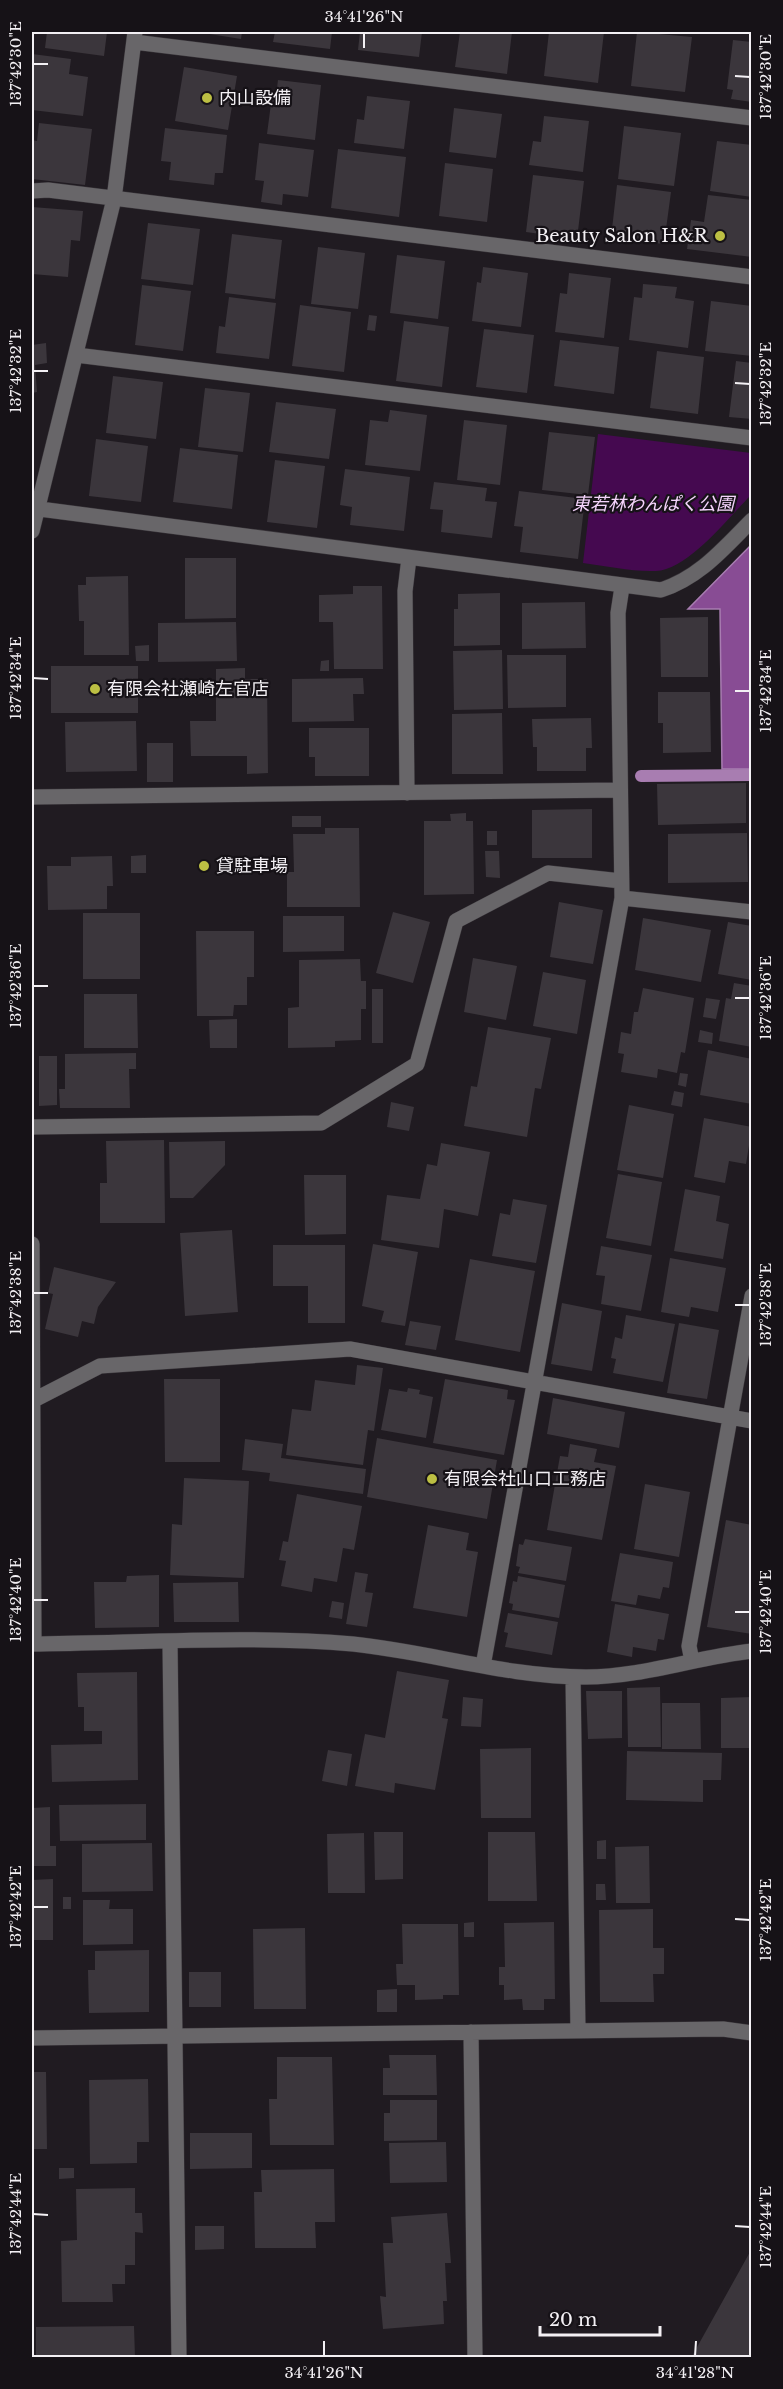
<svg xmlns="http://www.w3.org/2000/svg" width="783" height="2389" viewBox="0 0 783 2389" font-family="'Libre Baskerville','Noto Sans JP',serif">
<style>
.green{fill:#450950}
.water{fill:#884c94;stroke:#a87db1;stroke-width:1.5}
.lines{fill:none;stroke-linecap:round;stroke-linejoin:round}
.stream{stroke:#a87db1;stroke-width:12}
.building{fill:#3b363c}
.minor-casing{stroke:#39353a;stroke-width:16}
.minor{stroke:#686669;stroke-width:15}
.ticks{fill:none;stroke:#f3f0f4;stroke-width:2}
.poi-dot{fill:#bcbf43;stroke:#161217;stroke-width:2}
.labels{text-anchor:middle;stroke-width:4.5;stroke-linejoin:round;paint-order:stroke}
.poi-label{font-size:18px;fill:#f3f0f4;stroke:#161217;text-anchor:start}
.park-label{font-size:18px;font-style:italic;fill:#f5d4fc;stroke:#161217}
.neatline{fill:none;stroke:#f3f0f4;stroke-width:2}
.ticks-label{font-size:15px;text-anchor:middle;fill:#f3f0f4}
</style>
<rect width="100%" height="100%" fill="#201b21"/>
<path class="green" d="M598 434 751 453V495C729 517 688 570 656 571 632 572 607 566 583 563Z"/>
<path class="water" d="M751 545V769H722L720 609H688Z"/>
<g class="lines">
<path class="stream" d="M641 776 752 775"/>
</g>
<path class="building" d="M47 32H107L104 56 45 48Z
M197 32H242L241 39Z
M275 32H332L330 49 273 42Z
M360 32H422L419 57 358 50Z
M460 32H512L507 74 455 67Z
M549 32H604L598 83 544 76Z
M637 32 692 37 685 92 631 86Z
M733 40 752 42V102L731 99 733 90 727 89Z
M32 54 71 59 69 74 88 77 83 116 32 110Z
M184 67 237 76 228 130 175 121Z
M278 80 321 85 315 140 267 134 272 96H276Z
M367 96 410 101 404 149 354 143 357 119 364 120Z
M454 108 502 114 496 158 449 152Z
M544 116 589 121 583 172 529 165 533 141 541 142Z
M39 123 92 129 85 185 32 179V140L37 141Z
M624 126 681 133 674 186 618 179Z
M165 128 227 135 223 173H215L214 185 169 180 171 162 161 161Z
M717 141 752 145V197L710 191Z
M259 143 314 150 308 197 283 194 282 205 261 202 264 181 255 180Z
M338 149 406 157 399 217 331 208Z
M445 163 493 169 487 222 439 216Z
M533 175 584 181 577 239 526 232Z
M617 185 671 192 664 244 611 238Z
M708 195 752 200V257L687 249 691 220 704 222Z
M32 207 83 211 80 241 71 240 68 277 32 274Z
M148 223 200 229 193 285 141 279Z
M232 234 282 240 275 299 225 293Z
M318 247 365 253 358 309 311 304Z
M397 255 445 261 438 319 390 313Z
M483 267 528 273 521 327 472 321 477 282 481 283Z
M569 273 611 278 604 338 555 332 560 293 567 294Z
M643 284 677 287 675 298 694 301 688 348 629 340 634 297 642 298Z
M142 285 191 291 183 351 135 345Z
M229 297 276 303 269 359 216 353 219 326 225 327Z
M711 301 752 306V356L705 351Z
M300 305 351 312 344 372 292 366Z
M369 315 377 316 375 331 367 330Z
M404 321 449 327 442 387 396 381Z
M484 329 534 335 527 393 476 387Z
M560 340 619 347 614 394 554 386Z
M46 343 47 363 35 365 37 392 32 393V345Z
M657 351 704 357 698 414 650 408Z
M736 361 752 363V419L729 417Z
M113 376 163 382 156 439 106 433Z
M205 388 250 393 243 452 198 447Z
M276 402 336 409 329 459 269 452Z
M390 410 427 415 420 471 365 465 370 420 388 422Z
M464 420 507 425 500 485 457 480Z
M549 432 595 437 588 495 542 490Z
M96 439 148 446 141 502 89 496Z
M180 448 238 455 232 509 173 502Z
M275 460 325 466 317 528 267 522Z
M345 469 410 477 404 531 350 525 352 507 340 505Z
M434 482 487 488 485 501 497 502 492 538 441 532 443 510 430 509Z
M519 491 585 499 578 559 520 552 523 527 514 526Z
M185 558H236V618L185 619Z
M128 576 129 655H84V621H79L78 585H86V577Z
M353 586H382L383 669H334L333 622H319V595L353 594Z
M500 593V645L454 646V609H458V594Z
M585 602 586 648 522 649V603Z
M708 617V677H661L660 618Z
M236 622 237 661 158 662V623Z
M149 645V661H136L135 646Z
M502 650 503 709 454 710 453 651Z
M507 655H566V707L508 708Z
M329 660V671H320L321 661Z
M51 666H138V713H51Z
M245 668V679H267L268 773 247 774V756H191L190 721H216V669Z
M363 678 364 694H353L354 721 292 722V679Z
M658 692H710L711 752 663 753V723H658Z
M502 713 503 774H452V714Z
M591 718 592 748H586V771H537V747H533L532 719Z
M136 721 137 771 66 772 65 722Z
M309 728H369V776H315V757H309Z
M147 743H173V782H147Z
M746 783V823L658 825 657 784Z
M592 809V858H532V810Z
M466 813V821H473L474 894 424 895V821H451L450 814Z
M292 816H321V827H292Z
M325 828H359L360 907H287V872H294L293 834H325Z
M487 831H497V845H487Z
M747 833 748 882 668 883V834Z
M485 851H499L500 878 486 877Z
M146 855V873H131V856Z
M112 856 113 886H107V909L48 910 47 866H71V857Z
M559 902 603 910 593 964 550 957Z
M393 912 430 922 413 983 376 973Z
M83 913H140V979H83Z
M283 916H344V951L283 952Z
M643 918 711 930 701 982 635 970Z
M728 922 752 926V980L718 974Z
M196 931H254V977H247V1005H234L233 1016H197Z
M473 958 517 966 506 1020 464 1012Z
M360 959 361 981H366V1009H361V1040L335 1041V1047L288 1048V1008L299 1007V960Z
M543 972 586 980 577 1034 533 1026Z
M734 983 752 986V1047L719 1041 726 998 731 999Z
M643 988 694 998 685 1053 681 1052 677 1073 658 1069 657 1078 621 1072 624 1054 618 1053 621 1032 631 1034 634 1012H638Z
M372 989H383V1043H372Z
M84 994H137L138 1048H84Z
M706 998 720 1000 716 1019 703 1017Z
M237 1019V1048H210L209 1020Z
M488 1027 551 1038 541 1089 535 1088 527 1137 464 1126 471 1086 477 1087Z
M700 1030 713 1033 712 1044 698 1042Z
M708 1050 752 1059V1104L700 1095Z
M136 1053V1069H129L130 1108H60L59 1089H65V1054Z
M39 1056H57V1105L39 1106Z
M680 1073 688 1074 686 1087 678 1085Z
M674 1091 684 1093 682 1107 671 1105Z
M391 1102 414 1107 409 1131 387 1127Z
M629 1105 674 1114 663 1178 617 1170Z
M704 1118 752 1127 746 1164 729 1161 725 1183 694 1177Z
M164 1140 165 1223H100V1183H107L106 1141Z
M225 1141V1165L193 1198H170L169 1142Z
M441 1143 490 1152 478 1216 444 1209 439 1248 381 1240 387 1195 420 1199 427 1164 437 1166Z
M618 1174 662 1182 651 1246 606 1238Z
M304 1175H346V1234L305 1235Z
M685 1189 720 1196 716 1221 729 1224 723 1259 674 1251Z
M513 1199 547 1205 536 1263 492 1256 500 1213 510 1215Z
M232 1230 238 1312 185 1316 180 1233Z
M373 1244 418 1252 405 1326 381 1322 384 1311 362 1306Z
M273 1245H345V1323H308V1286H273Z
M601 1246 652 1255 641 1311 601 1304 605 1276 596 1275Z
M670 1258 726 1268 718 1312 691 1307 689 1317 661 1312Z
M470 1259 535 1271 520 1352 455 1340Z
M54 1267 116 1282 98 1307 94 1324 82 1321 78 1337 45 1329 53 1294 48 1293Z
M562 1303 602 1311 592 1371 551 1364Z
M626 1315 675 1324 663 1382 613 1373 616 1359 611 1358 615 1337 622 1339Z
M410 1321 441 1326 436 1350 405 1345Z
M679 1323 719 1330 707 1399 667 1393Z
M357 1365 383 1368 374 1431 368 1430 363 1465 286 1455 292 1409 311 1411 315 1380 355 1385Z
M164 1379H220V1462H165Z
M445 1379 508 1390 507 1399 515 1400 504 1455 433 1443Z
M408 1388 420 1390 419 1394 433 1397 426 1438 381 1430 389 1389 407 1392Z
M553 1398 625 1412 619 1448 547 1434Z
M377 1438 497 1460 487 1519 367 1497Z
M245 1439 283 1444 281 1458 366 1469 363 1494 269 1481 270 1473 242 1470Z
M570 1444 597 1449 594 1462 616 1466 602 1540 547 1530 560 1456 568 1457Z
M184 1478 249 1481 244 1578 170 1575 172 1524 182 1525Z
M645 1484 690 1492 679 1557 634 1549Z
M297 1494 362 1506 354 1550 343 1548 337 1582 314 1578 312 1592 281 1586 286 1561 279 1560 283 1541 288 1542Z
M726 1520 752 1525V1634L707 1627Z
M428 1525 469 1533 466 1550 478 1552 467 1617 413 1608Z
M525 1539 572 1547 566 1581 518 1573 520 1567 516 1566 519 1544 523 1545Z
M620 1553 673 1562 669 1588 663 1587 660 1599 638 1595 636 1605 611 1601Z
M355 1572 368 1574 365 1592 373 1593 367 1627 346 1624Z
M159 1575V1627L95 1628 94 1582H126L127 1576Z
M518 1576 565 1585 559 1618 512 1610 513 1604 509 1603 513 1581 517 1582Z
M238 1582 239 1622H174L173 1583Z
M332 1601 344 1603 342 1619 329 1617Z
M615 1604 669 1614 664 1640 658 1639 656 1651 633 1647 632 1657 607 1652Z
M508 1613 558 1622 552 1655 505 1647 508 1633 504 1632Z
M397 1671 449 1680 442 1718 448 1719 435 1790 395 1783 394 1793 355 1786 365 1734 385 1738Z
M137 1672 138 1780 52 1782 51 1745 102 1744V1731H84V1707H78L77 1673Z
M660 1687 661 1747H628L627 1688Z
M586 1691H622V1738L588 1739Z
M463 1697 483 1699 481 1727 461 1726Z
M752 1697V1748H721V1698Z
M662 1703H700L701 1749H662Z
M531 1748V1818H481L480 1749Z
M328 1750 352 1754 347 1786 322 1781Z
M627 1751 722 1753 721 1780H703V1802L626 1800Z
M146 1804V1840L60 1841 59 1805Z
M50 1807V1846H56V1866H32V1808Z
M374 1832H403V1879L375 1880Z
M488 1832H535L537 1901H488Z
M364 1833 365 1893H328L327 1834Z
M606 1840V1859H597V1841Z
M152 1843 153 1891 82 1892V1844Z
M649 1846 650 1903H616L615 1847Z
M53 1879V1940H32V1880Z
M596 1884H605L606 1900H596Z
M63 1897H71V1909H63Z
M83 1900H110L109 1909H133V1944L83 1945Z
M653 1909V1948H664V1974H653L654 2002H600L599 1910Z
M474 1922V1937H464V1923Z
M554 1922 555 1999H544V2010H523L522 1999 504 2000V1985H499V1967H505L504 1923Z
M402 1924H458L459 1995H443V1999L415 2000V1985H397L396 1964H403Z
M305 1928 306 2009H254L253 1929Z
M149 1950V2012L89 2013 88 1970H95V1951Z
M189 1972H221V2007H189Z
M397 1989V2012H377V1990Z
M389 2055H436L437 2095H383V2068H390Z
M277 2057H332L334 2145H270L269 2099H277Z
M32 2072H46L47 2149H32Z
M148 2079 149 2142H137V2163L90 2164 89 2080Z
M390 2100H437V2140L384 2141V2113H390Z
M190 2133H252V2168L190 2169Z
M446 2142 447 2182 390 2183 389 2143Z
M59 2168H74V2178L59 2179Z
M334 2169 335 2222H315L316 2248H255L254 2192H262L261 2170Z
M135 2188V2213H142L143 2233 135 2232V2265H125V2284H112L113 2302H62L61 2241 77 2240 76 2189Z
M447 2213 451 2263H445L447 2301H443L444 2324 383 2329 380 2296 386 2297 383 2243H393L391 2217Z
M195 2226H224V2249L195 2250Z
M750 2252 752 2358H691Z
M134 2326 135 2358H36V2327Z"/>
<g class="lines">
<g class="minor-casing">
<path id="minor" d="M134 42 752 118
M32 191 48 190 752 277
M76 355 752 438
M32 508 661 590C700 577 723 549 752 520
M32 531 114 199 135 32
M407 793 405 591 409 558
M32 797 620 790
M622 898 752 912
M32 1127 321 1123 417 1064 456 921 548 873 621 881
M32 1244 34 1644
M32 1401 100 1366 350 1349 752 1421
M170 1643 179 2358
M32 1644C136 1643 250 1635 353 1644 431 1652 507 1677 586 1677 642 1677 697 1657 752 1651
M692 1661 689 1646 752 1296
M483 1666 622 898 618 613 622 587
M573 1677 578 2031
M471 2032 475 2358
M32 2038 723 2029 752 2033"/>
</g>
<use href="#minor" class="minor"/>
</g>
<path class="ticks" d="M364 48V33M33 64H48M735 76 750 77M33 371H48M735 383 750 384M33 678 48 679M735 691H750M33 986H48M735 998H750M33 1293H48M735 1305H750M33 1600H48M735 1612H750M33 1907H48M735 1919 750 1920M33 2214 48 2215M735 2226 750 2227M324 2356V2341M695 2356 696 2341"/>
<g class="poi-dot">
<circle cx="207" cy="98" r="6"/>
<circle cx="720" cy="236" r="6"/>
<circle cx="95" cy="689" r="6"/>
<circle cx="204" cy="866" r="6"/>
<circle cx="432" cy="1479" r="6"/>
</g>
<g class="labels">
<g class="poi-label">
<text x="219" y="104">内山設備</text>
<text x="708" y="242" text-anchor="end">Beauty Salon H&amp;R</text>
<text x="107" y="695">有限会社瀬崎左官店</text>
<text x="216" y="872">貸駐車場</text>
<text x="444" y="1485">有限会社山口工務店</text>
</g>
<g class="park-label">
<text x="653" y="510">東若林わんぱく公園</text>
</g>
</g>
<rect width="783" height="2389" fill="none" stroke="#161217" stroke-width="66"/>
<path d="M540 2326v9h120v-9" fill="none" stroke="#f3f0f4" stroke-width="3"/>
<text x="549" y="2326" font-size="18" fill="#f3f0f4" stroke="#161217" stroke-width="4.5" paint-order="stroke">20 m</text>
<rect x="33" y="33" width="717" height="2323" class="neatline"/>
<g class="ticks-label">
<text x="364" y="22">34°41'26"N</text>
<text transform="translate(16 64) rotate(-90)" y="5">137°42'30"E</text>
<text transform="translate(766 77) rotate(-90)" y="5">137°42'30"E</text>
<text transform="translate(16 371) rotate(-90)" y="5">137°42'32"E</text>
<text transform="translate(766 384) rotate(-90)" y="5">137°42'32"E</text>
<text transform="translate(16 678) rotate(-90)" y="5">137°42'34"E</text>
<text transform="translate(766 691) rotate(-90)" y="5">137°42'34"E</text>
<text transform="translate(16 986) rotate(-90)" y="5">137°42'36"E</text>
<text transform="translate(766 998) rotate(-90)" y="5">137°42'36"E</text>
<text transform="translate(16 1293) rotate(-90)" y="5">137°42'38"E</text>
<text transform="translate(766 1305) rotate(-90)" y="5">137°42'38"E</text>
<text transform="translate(16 1600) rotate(-90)" y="5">137°42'40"E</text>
<text transform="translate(766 1612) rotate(-90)" y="5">137°42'40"E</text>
<text transform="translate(16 1907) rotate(-90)" y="5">137°42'42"E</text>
<text transform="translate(766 1920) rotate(-90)" y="5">137°42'42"E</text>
<text transform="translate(16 2214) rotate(-90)" y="5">137°42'44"E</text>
<text transform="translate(766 2227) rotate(-90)" y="5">137°42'44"E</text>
<text x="324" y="2378">34°41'26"N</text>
<text x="695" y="2378">34°41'28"N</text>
</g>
</svg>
